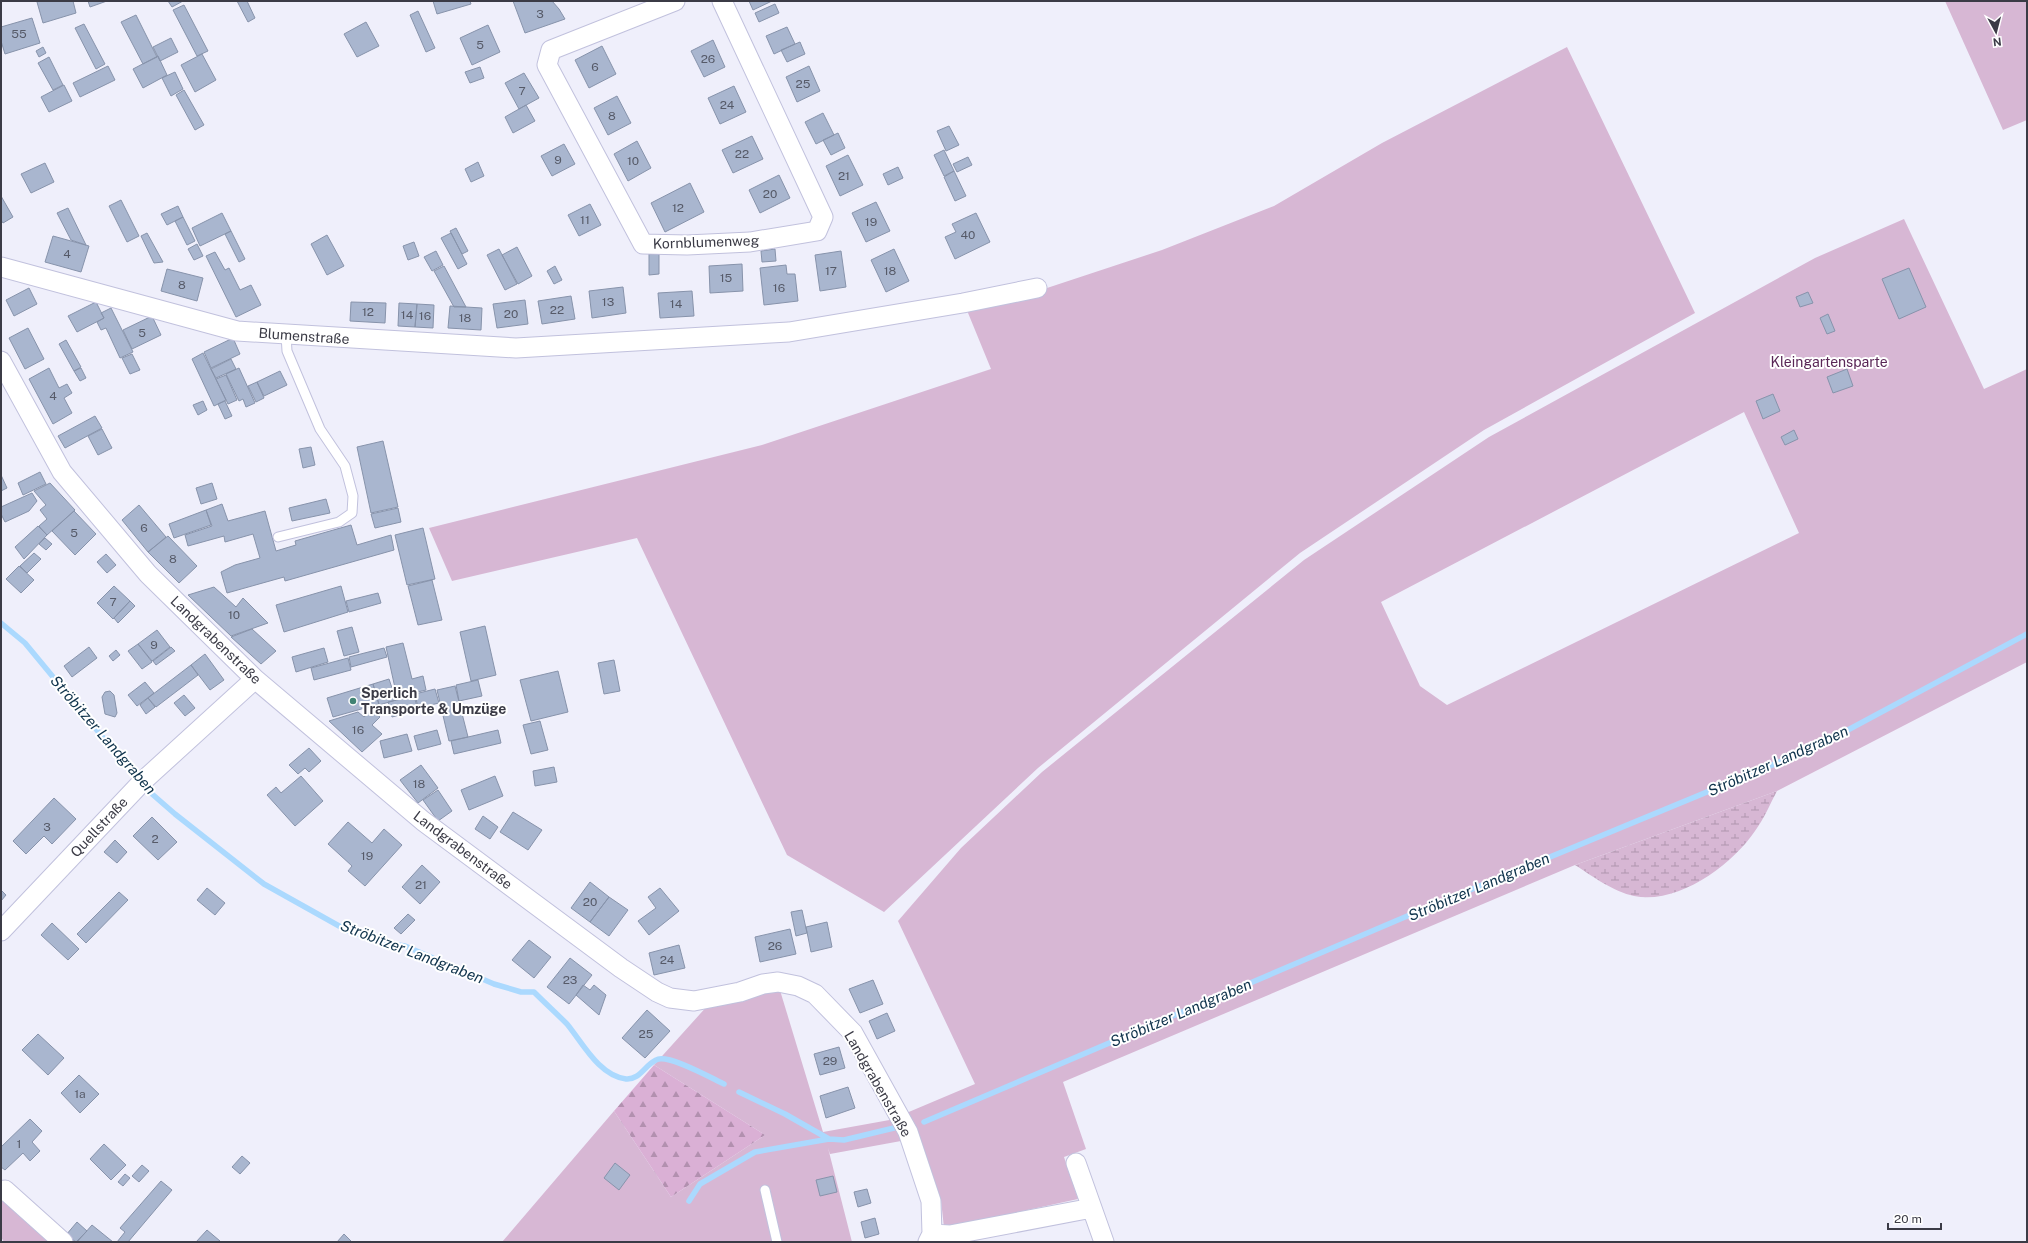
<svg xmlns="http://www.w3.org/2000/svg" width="2028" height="1243" viewBox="0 0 2028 1243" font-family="'Public Sans',sans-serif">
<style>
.green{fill:#d7b7d4;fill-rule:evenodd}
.forest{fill:url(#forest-firs)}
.wetland{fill:url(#wetland-marsh)}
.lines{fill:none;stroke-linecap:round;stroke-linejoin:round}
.stream{stroke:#abd9fe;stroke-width:5.5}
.building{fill:#a9b6cf;stroke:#8793ab}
.lane-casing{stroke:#c1c1dd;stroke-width:11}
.street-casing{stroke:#c1c1dd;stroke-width:21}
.lane{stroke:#fff;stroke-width:9}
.street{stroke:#fff;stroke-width:19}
.poi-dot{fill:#408374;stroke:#fff;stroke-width:1.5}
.labels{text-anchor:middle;stroke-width:4;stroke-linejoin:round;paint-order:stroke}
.number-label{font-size:12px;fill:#565a68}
.street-label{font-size:14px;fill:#3b3b46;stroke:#fff}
.park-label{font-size:14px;fill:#592656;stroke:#fff}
.poi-label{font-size:14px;font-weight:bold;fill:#3b3b46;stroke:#fff;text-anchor:start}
.water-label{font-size:15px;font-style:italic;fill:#0e324b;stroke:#fff}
</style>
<defs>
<pattern id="forest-firs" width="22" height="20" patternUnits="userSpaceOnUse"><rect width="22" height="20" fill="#dab0d5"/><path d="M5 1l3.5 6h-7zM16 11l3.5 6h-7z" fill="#b290af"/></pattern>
<pattern id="wetland-marsh" width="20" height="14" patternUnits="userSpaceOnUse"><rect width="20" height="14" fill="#d7b7d4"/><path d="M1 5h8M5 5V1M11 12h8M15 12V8" fill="none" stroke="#b096ae"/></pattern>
</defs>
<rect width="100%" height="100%" fill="#efeffb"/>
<path class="green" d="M1945 1H2026L2027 120 2003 130Z
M1567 47 1695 313 1484 430 1300 553 1038 768 884 912 787 855 637 538 452 581 429 528 762 445 991 369 966 308 1044 289 1162 250 1274 206 1382 143Z
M1904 219 1984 389 2027 369V662L1777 791 1575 865 1063 1082 1086 1149 1064 1157 1078 1199 944 1228 941 1200 904 1114 975 1084 898 921 961 848 1042 772 1304 560 1489 437 1815 258ZM1744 412 1799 533 1447 705 1420 686 1381 602Z
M779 987 823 1132 895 1119 901 1141 830 1154 828 1148 852 1242H502L614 1111 671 1197 765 1135 654 1065 709 1004Z
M1 1200 11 1206 50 1242H4L1 1237Z"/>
<path class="forest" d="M654 1065 765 1135 671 1197 614 1111Z"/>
<path class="wetland" d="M1777 791C1770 804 1764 819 1755 831 1732 865 1678 905 1634 896 1614 892 1592 876 1575 865Z"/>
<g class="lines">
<path class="stream" d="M1 623 25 643 144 787 175 814 264 884 348 931 385 943 405 946 494 984 521 992H534C545 1003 556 1013 567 1024 582 1042 599 1076 626 1079 640 1080 645 1065 656 1060 667 1053 711 1078 724 1084
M739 1092 785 1114 829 1139 844 1140 894 1128
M924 1122 1412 914 1818 746 2027 634
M689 1201 700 1184 755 1152 829 1139"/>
</g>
<path class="building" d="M40 1H73L76 13 43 23 37 2Z
M88 1H107L90 7Z
M168 1H183L172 7Z
M237 1H247L255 18 248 22Z
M433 1H470L471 4 437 14Z
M513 1H552L559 9 565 19 525 33Z
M749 1H772L753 10Z
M775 4 779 13 759 22 755 13Z
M184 5 208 51 197 56 173 10Z
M418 11 435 48 426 52 410 15Z
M136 15 157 57 143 64 121 22Z
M32 18 40 43 5 54 1 41V27Z
M366 22 379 46 357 57 344 34Z
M84 24 105 64 96 69 75 28Z
M488 25 500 52 472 65 460 38Z
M787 27 795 44 774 54 766 36Z
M171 38 178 52 160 61 153 47Z
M713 40 725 67 704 77 691 51Z
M800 42 805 54 787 62 781 50Z
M602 46 616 74 589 88 575 60Z
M43 47 46 53 39 57 36 51Z
M202 54 216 80 195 92 181 65Z
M158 56 167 75 143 88 133 69Z
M49 57 63 85 53 90 38 63Z
M108 66 115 80 80 97 73 83Z
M809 66 820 91 797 102 786 77Z
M480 67 484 78 470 83 465 72Z
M175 72 183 89 171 96 162 78Z
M524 73 539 98 519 109 505 83Z
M64 85 72 101 49 112 41 97Z
M734 86 746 112 720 124 708 98Z
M184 90 204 125 195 130 176 95Z
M617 96 631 123 608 135 594 108Z
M526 105 535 121 513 133 505 117Z
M823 113 834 135 816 144 805 122Z
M949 126 959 145 946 151 937 131Z
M838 133 845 148 831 155 823 140Z
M752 136 763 159 733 173 722 150Z
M637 141 651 168 628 181 614 154Z
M564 144 575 164 552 176 541 156Z
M944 150 954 171 944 176 934 155Z
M848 155 863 185 840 196 826 166Z
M968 157 972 165 957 172 953 164Z
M478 162 484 176 471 182 465 169Z
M45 163 54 182 31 193 21 174Z
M898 167 903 178 888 185 883 174Z
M954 171 966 196 955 201 944 177Z
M779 175 790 198 760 213 749 190Z
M690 183 704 212 665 232 651 203Z
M1 196 13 217 3 223 1 220Z
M121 200 139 236 127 242 109 206Z
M876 202 890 231 866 242 852 213Z
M590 204 601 225 579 236 568 215Z
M178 206 183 217 167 225 161 214Z
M68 208 86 245 71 240 57 213Z
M222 213 231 231 200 246 192 228Z
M976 213 990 242 955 259 945 237 956 232 952 224Z
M183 217 195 241 187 245 175 221Z
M456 228 468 251 462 254 450 231Z
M231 231 245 259 239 262 225 234Z
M147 233 163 262 154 263 141 236Z
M451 233 467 264 458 269 441 238Z
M327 235 344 266 327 275 311 244Z
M53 236 89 246 81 272 45 262Z
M414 242 419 256 408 260 403 246Z
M197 244 203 256 194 260 188 249Z
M517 247 532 276 518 284 502 255Z
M499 249 517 284 505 290 487 255Z
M775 249 776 261 762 262 761 251Z
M894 249 909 281 886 292 871 260Z
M436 251 443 265 432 271 424 257Z
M841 251 846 287 820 291 815 255Z
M215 252 225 270 229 268 240 290 251 285 261 305 236 317 206 256Z
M649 254H659V274L649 275Z
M742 264 743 291 710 293 709 266Z
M786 265 787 274H795L798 301 764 305 760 268Z
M444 266 466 307H454L434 271Z
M555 266 562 280 554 284 547 271Z
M1909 268 1926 307 1899 319 1882 279Z
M167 269 203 278 197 301 161 291Z
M623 287 626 313 592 318 589 291Z
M29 288 37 304 14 316 6 300Z
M692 291 694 316 660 318 658 293Z
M1808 292 1813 303 1800 307 1796 297Z
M571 296 575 319 542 324 538 301Z
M525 300 528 324 497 328 493 304Z
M96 302 104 318 77 332 68 316Z
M351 302 386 303 385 323 350 321Z
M399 303 417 304 415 327 398 326Z
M417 304 434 305 433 328 415 327Z
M450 306 482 308 481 330 448 328Z
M111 308 133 352 120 358 106 328 101 330 97 322 104 318 101 313Z
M1828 314 1835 331 1827 334 1820 318Z
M152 316 161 335 132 349 123 330Z
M28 328 44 359 25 369 9 338Z
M233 338 240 354 211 368 204 352Z
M66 340 81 367 74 371 59 344Z
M203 353 226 400 214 406 192 359Z
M132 354 140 370 130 374 122 358Z
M231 359 236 369 216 378 211 369Z
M49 368 59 388 67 384 72 393 64 398 72 413 53 424 29 379Z
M81 368 86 378 80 381 74 371Z
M239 368 255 403 246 407 243 399 239 401 226 374Z
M1847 369 1853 386 1833 393 1827 377Z
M280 371 287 385 264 396 257 382Z
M226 375 237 400 228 404 216 379Z
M257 382 264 398 256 402 248 386Z
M1773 394 1780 411 1763 419 1756 401Z
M203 401 207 410 198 415 193 405Z
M225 401 232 416 225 419 218 404Z
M95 416 102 428 65 448 58 436Z
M102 429 112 448 98 455 88 436Z
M1794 430 1798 439 1785 445 1781 437Z
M383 441 398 507 371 513 357 447Z
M311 447 315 465 303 468 299 449Z
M40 472 46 484 23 495 18 483Z
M1 475 7 488 1 491Z
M50 483 75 510 47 535 39 526 47 519 40 510 46 505 34 491Z
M212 483 217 499 201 504 196 488Z
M32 493 37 501 29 511 5 522 1 514V507Z
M326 499 330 513 292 521 289 508Z
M222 504 228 521 265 511 276 551 296 545 295 541 351 525 357 545 391 535 394 550 285 581 284 577 227 593 221 572 235 565 260 558 253 534 225 542 224 536 188 546 185 535 212 526 206 510Z
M139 505 166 537 148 552 122 520Z
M398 508 401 522 375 528 371 514Z
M206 510 211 525 174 538 169 524Z
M74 511 96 534 75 555 52 531Z
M38 526 47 535 24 559 15 547Z
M423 528 435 579 407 585 395 535Z
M168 536 197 566 179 583 148 552Z
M45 538 52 544 46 550 39 544Z
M34 553 41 559 27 573 20 566Z
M106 554 116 565 107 573 97 562Z
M19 566 34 580 21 593 6 579Z
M432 580 442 620 418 625 408 586Z
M114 586 130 601 113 619 97 603Z
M341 586 348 612 284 632 276 605Z
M214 587 236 607 243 598 268 623 231 636 188 595Z
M378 593 381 603 349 612 346 601Z
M130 601 135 606 118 623 114 618Z
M485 626 496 675 471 681 460 632Z
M352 627 359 652 344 656 337 631Z
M252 629 276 651 261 664 231 637Z
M157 630 170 647 152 661 138 644Z
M403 643 412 679 423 676 426 690 397 697 386 647Z
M138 644 152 662 142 669 128 651Z
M89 647 97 658 72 677 64 666Z
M171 647 175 651 156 665 153 661Z
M324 648 328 662 296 672 292 657Z
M384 648 387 657 351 667 349 657Z
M116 650 120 655 113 661 109 656Z
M205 654 224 680 210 690 191 665Z
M348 658 351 670 314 680 311 668Z
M614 660 620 691 604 694 598 663Z
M191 665 198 675 156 707 148 698Z
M558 671 568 712 531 721 520 680Z
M389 679 396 700 379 705 373 684Z
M478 680 482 696 459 701 456 685Z
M145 682 154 693 137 706 128 695Z
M373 684 379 704 333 717 327 698Z
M455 686 468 737 449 741 437 690Z
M435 689 439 703 418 708 415 694Z
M110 691 114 695 117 713 115 717 105 714 102 697 105 692Z
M184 695 195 708 185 716 174 703Z
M414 696 418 710 392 717 388 702Z
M148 698 155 707 146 714 140 705Z
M372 710 380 717 372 725 382 734 362 752 329 721 358 712 364 717Z
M540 721 548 750 531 754 523 725Z
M437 730 441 744 418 750 414 736Z
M498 730 501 743 454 754 451 741Z
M407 734 412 751 384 758 380 741Z
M309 748 321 761 309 772 305 768 298 774 289 765Z
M421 765 438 788 418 803 400 780Z
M554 767 557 782 535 786 533 771Z
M301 776 323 801 295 826 267 795 276 787 281 793Z
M495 776 503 796 469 810 461 790Z
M438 790 452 811 438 821 423 800Z
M54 798 76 819 52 844 44 836 26 854 13 841Z
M513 812 542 830 528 850 500 832Z
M483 816 498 827 490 839 475 829Z
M152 817 177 842 158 860 133 836Z
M348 822 372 843 384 829 402 845 365 886 348 871 352 866 328 844Z
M115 840 127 852 117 863 104 852Z
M422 865 440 882 420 904 402 887Z
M590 882 609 897 590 922 571 908Z
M207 888 225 903 215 915 197 900Z
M660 888 679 911 649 935 638 921 656 908 648 897Z
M1 890 6 895 1 901Z
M119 892 128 900 86 943 77 934Z
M609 897 628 910 609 936 590 922Z
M802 910 807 933 796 936 791 912Z
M408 914 415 920 401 934 394 928Z
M827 922 832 947 811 952 806 927Z
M52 923 79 949 68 960 41 935Z
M790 929 796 954 760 962 755 937Z
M529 940 551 957 534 978 512 960Z
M679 945 685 968 654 975 649 953Z
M570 958 592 975 569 1004 547 987Z
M873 980 883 1004 860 1013 849 989Z
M583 985 590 990 594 985 606 995 599 1015 576 995Z
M647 1010 670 1031 645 1058 622 1038Z
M887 1013 895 1031 877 1039 869 1021Z
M38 1034 64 1058 48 1075 22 1050Z
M839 1047 845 1068 820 1075 814 1054Z
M79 1075 99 1094 80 1113 61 1093Z
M848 1087 855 1108 826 1118 820 1096Z
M30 1119 42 1131 32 1142 40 1151 30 1161 23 1153 5 1170 1 1167V1147Z
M104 1144 126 1165 111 1180 90 1159Z
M242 1156 250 1163 240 1174 232 1167Z
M615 1163 630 1175 619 1190 604 1178Z
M142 1165 149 1171 139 1182 132 1176Z
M125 1174 130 1178 123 1186 118 1182Z
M833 1176 837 1192 820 1196 816 1180Z
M161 1181 172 1190 128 1242H117L125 1232 120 1228Z
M867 1189 871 1203 858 1207 854 1192Z
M875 1218 879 1234 865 1238 861 1222Z
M77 1222 87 1231 76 1242 66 1235Z
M92 1225 113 1242H80L78 1241Z
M207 1230 220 1241V1242H196Z
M344 1234 351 1241 350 1242H337Z"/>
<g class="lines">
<g class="lane-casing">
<path id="lane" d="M278 537 339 522 352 513 353 496 345 466 320 429 287 351 286 335
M765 1190 777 1242"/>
</g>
<g class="street-casing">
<path id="street" d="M675 1 551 50 547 65 643 244 687 245 750 242 817 231 823 217 722 1
M1 267 237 331 516 348 789 332 963 303 1037 288
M1 361 62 472 148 574 255 679 423 821 621 968 657 992 670 998 694 1001 740 992 763 984 778 982 798 986 815 994 853 1033 908 1132 931 1201 932 1234 928 1242
M1 931 143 781 255 679
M1076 1163 1104 1242
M1 1191 5 1190 63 1242
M932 1234 950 1235 1092 1208"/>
</g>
<use href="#lane" class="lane"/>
<use href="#street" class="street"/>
</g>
<circle class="poi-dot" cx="353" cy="701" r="4"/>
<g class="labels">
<g class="number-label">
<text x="540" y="18">3</text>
<text x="19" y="38">55</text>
<text x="480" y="49">5</text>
<text x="708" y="63">26</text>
<text x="595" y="71">6</text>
<text x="803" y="88">25</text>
<text x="522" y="95">7</text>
<text x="727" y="109">24</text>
<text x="612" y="120">8</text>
<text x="742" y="158">22</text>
<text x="558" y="164">9</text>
<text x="633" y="165">10</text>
<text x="844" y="180">21</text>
<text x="770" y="198">20</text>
<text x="678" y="212">12</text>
<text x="585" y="224">11</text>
<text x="871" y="226">19</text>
<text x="968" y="239">40</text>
<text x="67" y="258">4</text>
<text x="831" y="275">17</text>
<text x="890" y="275">18</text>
<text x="726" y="282">15</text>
<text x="182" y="289">8</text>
<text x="779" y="292">16</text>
<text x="608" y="306">13</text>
<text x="676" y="308">14</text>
<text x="557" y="314">22</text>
<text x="368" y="316">12</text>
<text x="511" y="318">20</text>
<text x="407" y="319">14</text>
<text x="425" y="320">16</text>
<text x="465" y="322">18</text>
<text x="142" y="337">5</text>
<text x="53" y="400">4</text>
<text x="144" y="532">6</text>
<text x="74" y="537">5</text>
<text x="173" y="563">8</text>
<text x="113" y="606">7</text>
<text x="234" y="619">10</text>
<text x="154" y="649">9</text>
<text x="358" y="734">16</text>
<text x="419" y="788">18</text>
<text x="47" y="831">3</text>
<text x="155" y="843">2</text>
<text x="367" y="860">19</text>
<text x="421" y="889">21</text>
<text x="590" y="906">20</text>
<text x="775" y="950">26</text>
<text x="667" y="964">24</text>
<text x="570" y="984">23</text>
<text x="646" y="1038">25</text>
<text x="830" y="1065">29</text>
<text x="80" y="1098">1a</text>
<text x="19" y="1148">1</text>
</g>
<g class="street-label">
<text transform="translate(706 242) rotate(-2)" y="5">Kornblumenweg</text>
<text transform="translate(304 336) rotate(4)" y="5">Blumenstraße</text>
<text transform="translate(216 640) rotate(44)" y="5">Landgrabenstraße</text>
<text transform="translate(99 827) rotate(-47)" y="5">Quellstraße</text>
<text transform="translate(463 850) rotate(37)" y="5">Landgrabenstraße</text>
<text transform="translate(878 1084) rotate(60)" y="5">Landgrabenstraße</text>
</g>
<g class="park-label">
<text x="1829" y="367">Kleingartensparte</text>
</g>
<g class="poi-label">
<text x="361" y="698">Sperlich<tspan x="361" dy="16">Transporte &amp; Umzüge</tspan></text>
</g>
<g class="water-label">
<text transform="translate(103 735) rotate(49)" y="5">Ströbitzer Landgraben</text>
<text transform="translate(1778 761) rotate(-24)" y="5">Ströbitzer Landgraben</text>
<text transform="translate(1479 887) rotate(-23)" y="5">Ströbitzer Landgraben</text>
<text transform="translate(412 952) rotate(21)" y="5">Ströbitzer Landgraben</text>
<text transform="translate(1181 1013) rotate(-23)" y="5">Ströbitzer Landgraben</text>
</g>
</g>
<rect width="2028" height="1243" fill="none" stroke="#3b3b46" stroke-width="4"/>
<g transform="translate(1996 32) rotate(173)" stroke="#ffffff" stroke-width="3" paint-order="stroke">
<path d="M0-3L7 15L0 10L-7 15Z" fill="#3b3b46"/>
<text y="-6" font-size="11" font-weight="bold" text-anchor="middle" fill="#3b3b46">N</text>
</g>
<path d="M1888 1223v6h53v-6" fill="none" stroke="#3b3b46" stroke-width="2"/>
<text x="1894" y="1223" font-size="12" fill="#3b3b46" stroke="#ffffff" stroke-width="3" paint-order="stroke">20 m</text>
</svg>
